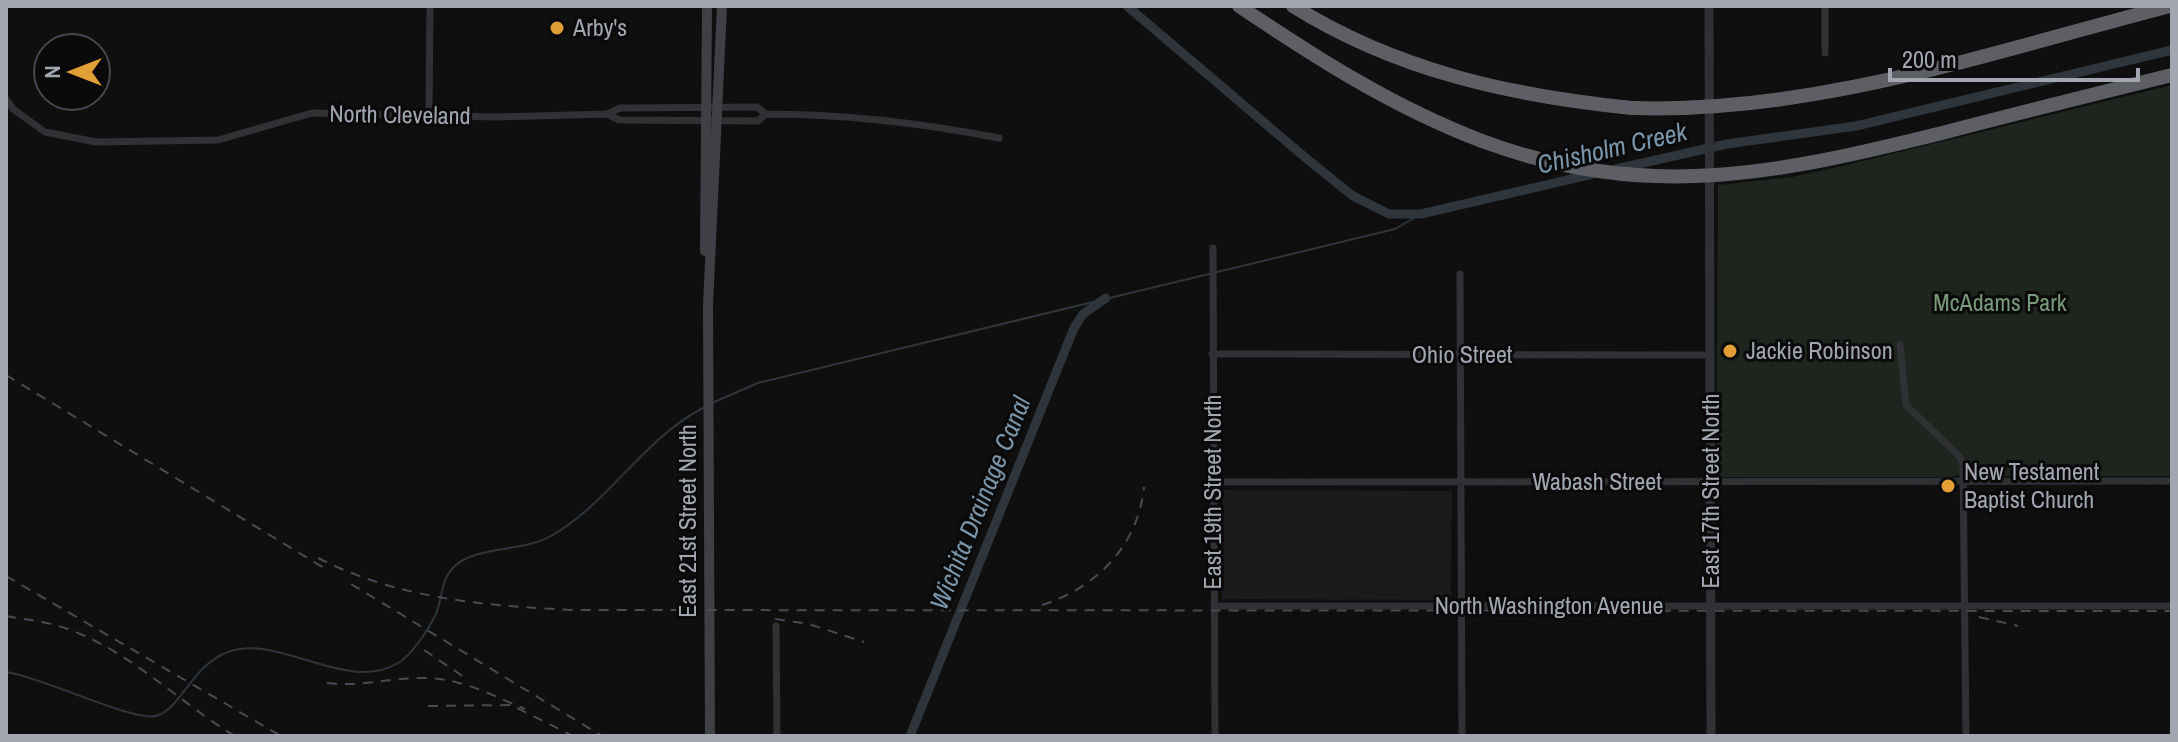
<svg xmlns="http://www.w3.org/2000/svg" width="2178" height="742" viewBox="0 0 2178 742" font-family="'Archivo Narrow',sans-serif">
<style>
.built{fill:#1b1b1d}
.green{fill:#1e241e}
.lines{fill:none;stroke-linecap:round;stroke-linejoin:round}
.stream{stroke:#2e363c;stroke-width:2}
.canal{stroke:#2e363c;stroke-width:9}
.minor{stroke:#303135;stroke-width:7}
.tertiary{stroke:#303135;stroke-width:9}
.secondary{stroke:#3e4045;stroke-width:10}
.motorway{stroke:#5d5f65;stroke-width:14}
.rail{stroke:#494b50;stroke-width:2;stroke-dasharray:10 8;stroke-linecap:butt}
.motorway-bridge{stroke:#5d5f65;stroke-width:14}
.poi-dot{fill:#e29f35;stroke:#0a0a0b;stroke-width:3}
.labels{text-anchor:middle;stroke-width:6;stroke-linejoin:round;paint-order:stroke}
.poi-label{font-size:24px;fill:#a1a6b0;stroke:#0a0a0b;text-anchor:start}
.street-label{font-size:24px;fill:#a1a6b0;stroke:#0a0a0b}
.park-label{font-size:24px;fill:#799a79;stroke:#0a0a0b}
.water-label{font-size:26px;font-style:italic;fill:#7a95a9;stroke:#0a0a0b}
</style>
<rect width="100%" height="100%" fill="#0f0f10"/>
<path class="built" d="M1223 490 1452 491 1451 600 1222 599Z"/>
<path class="green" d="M2172 85V476H1972L1969 472 1952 477H1721L1716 472 1718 185 1792 177 1838 167Z"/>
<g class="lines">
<path class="stream" d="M712 403 758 383 1395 229 1421 214
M6 672C40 676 133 722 156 716 183 709 193 657 239 649 287 641 351 692 398 663 412 655 428 630 435 616 443 599 440 579 455 566 475 546 523 552 551 536 609 503 644 438 703 408"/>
<path class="canal" d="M1127 6 1307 159 1353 196 1389 214H1421L1597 173
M1616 169 1727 144 1856 126 2172 50
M910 736 1074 328 1083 314 1106 298"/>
<path class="minor" d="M1825 6V53
M6 99 13 109 45 132 96 142 218 140 312 113 496 117 607 114 620 108 757 107 766 114C846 114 921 123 999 138
M607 114 619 120 758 121 766 114
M429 116 430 6
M1213 248 1215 736
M1460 274 1462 736
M1900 345 1906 405 1960 457 1963 465 1966 736
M1212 354 1711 355
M1213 482 2172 481
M1214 606H2172
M776 626 777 736"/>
<path class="tertiary" d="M1709 6 1711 736"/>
<path class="secondary" d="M705 251 707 6
M710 736 708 305 722 6"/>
<path class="motorway" d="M1239 6C1318 59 1393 107 1482 141
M1293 6C1397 71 1512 96 1632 108"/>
<path class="rail" d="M6 375 324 568
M318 558C399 599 481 605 570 610L2172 611
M6 576 281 736
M351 584 602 736
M1042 605C1096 588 1138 546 1144 487
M6 616C29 620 51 622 73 631 133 654 180 703 235 736
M1979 617 2018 626
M775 619 809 624 864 642
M424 650 467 679
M327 683C360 687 389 678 422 678 459 677 491 695 525 709
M428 706 511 705 573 736"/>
<path class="motorway-bridge" d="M1632 108C1815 114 1995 51 2170 6
M1482 141C1647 202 1777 174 1942 133 2018 113 2095 94 2172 75"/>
</g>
<g class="poi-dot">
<circle cx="557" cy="28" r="8"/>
<circle cx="1730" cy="351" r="8"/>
<circle cx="1948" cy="486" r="8"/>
</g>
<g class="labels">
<g class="poi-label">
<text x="573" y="36">Arby's</text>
<text x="1746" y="359">Jackie Robinson</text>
<text x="1964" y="480">New Testament<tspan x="1964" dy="28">Baptist Church</tspan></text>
</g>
<g class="street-label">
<text transform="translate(400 115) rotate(1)" y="8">North Cleveland</text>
<text x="1462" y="363">Ohio Street</text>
<text x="1597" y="490">Wabash Street</text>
<text transform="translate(1711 491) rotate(-90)" y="8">East 17th Street North</text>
<text transform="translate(1213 492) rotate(-90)" y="8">East 19th Street North</text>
<text transform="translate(688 521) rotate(-90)" y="8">East 21st Street North</text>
<text x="1549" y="614">North Washington Avenue</text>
</g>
<g class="park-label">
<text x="2000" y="311">McAdams Park</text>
</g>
<g class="water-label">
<text transform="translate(1612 148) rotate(-13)" y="9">Chisholm Creek</text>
<text transform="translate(980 503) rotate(-68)" y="9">Wichita Drainage Canal</text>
</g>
</g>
<rect width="2178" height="742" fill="none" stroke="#a1a6b0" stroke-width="16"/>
<g transform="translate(72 72) rotate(270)"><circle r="38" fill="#0a0a0b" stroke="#46484d" stroke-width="2"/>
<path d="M0-6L14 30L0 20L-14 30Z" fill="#e29f35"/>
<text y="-12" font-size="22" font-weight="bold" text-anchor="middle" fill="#a1a6b0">N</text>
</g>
<path d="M1890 68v12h248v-12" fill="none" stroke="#a1a6b0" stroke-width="4"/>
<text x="1902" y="68" font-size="24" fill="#a1a6b0" stroke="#0a0a0b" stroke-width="6" paint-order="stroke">200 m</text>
</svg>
